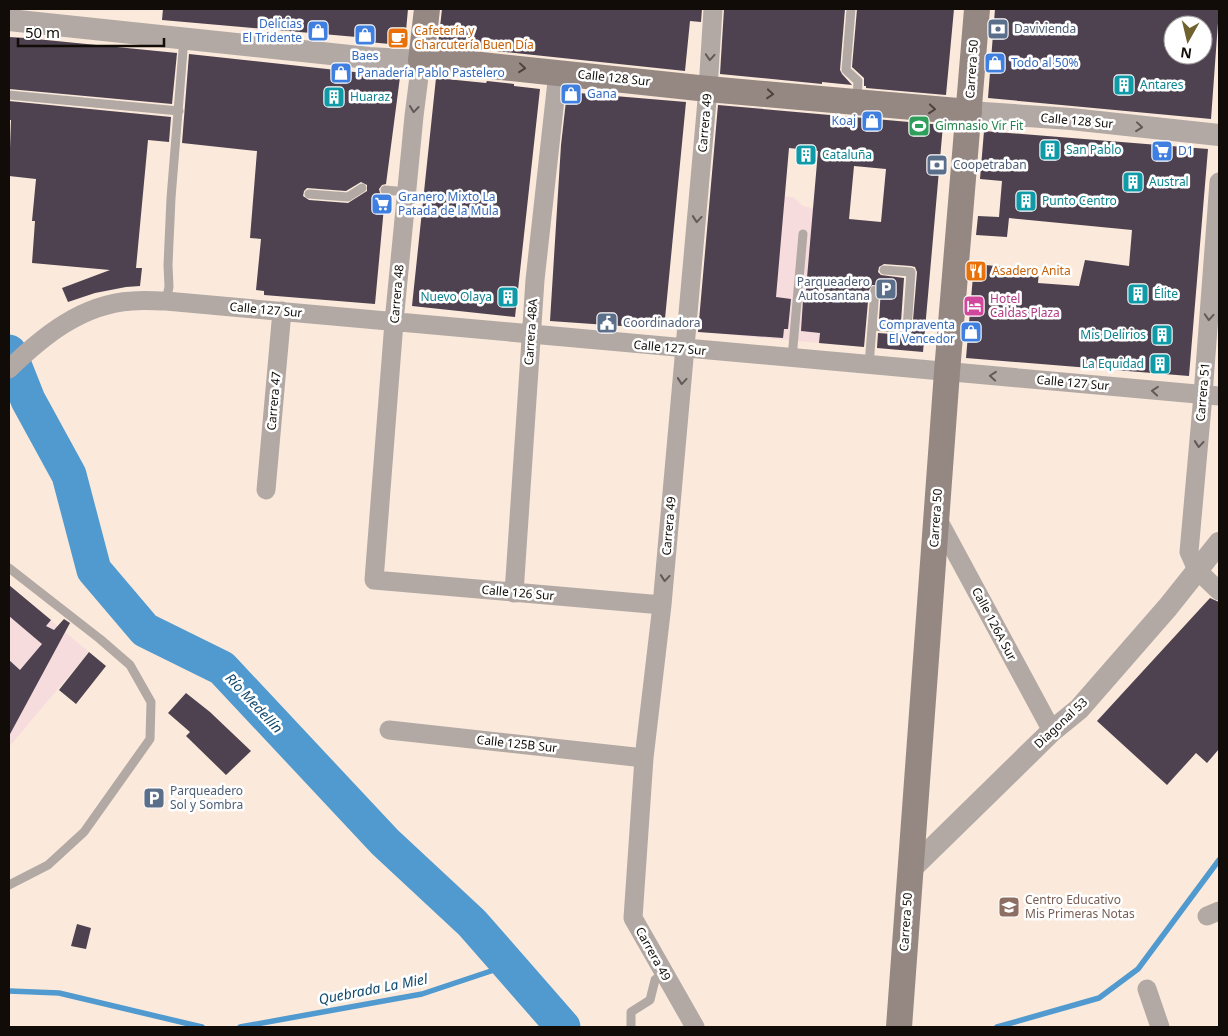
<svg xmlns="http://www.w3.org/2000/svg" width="1228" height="1036" viewBox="0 0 1228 1036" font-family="'Noto Sans',sans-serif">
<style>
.industrial{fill:#f7dcdd}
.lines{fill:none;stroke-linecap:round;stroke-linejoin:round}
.stream{stroke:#519acf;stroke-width:5.5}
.river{stroke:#519acf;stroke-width:35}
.building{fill:#4e4250;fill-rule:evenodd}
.service{stroke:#b2a9a5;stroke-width:9}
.minor{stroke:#b2a9a5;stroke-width:19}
.tertiary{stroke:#b2a9a5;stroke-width:22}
.secondary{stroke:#958782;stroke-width:26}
.oneway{stroke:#625a56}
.oneway2{stroke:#4c433e}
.labels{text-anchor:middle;stroke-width:5;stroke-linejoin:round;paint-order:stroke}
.shop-label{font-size:12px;fill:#366cbe;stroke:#fff;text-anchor:start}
.service-label{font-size:12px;fill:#4e5e75;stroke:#fff;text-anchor:start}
.food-label{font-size:12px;fill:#c56008;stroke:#fff;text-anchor:start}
.street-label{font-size:12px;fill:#110c07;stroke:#fff}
.culture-label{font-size:12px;fill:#0d838f;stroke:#fff;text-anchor:start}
.leisure-label{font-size:12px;fill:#27864d;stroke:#fff;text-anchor:start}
.hotel-label{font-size:12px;fill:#b23c85;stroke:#fff;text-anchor:start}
.education-label{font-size:12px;fill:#785e54;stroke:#fff;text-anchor:start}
.water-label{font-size:14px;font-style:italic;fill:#134a6e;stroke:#fff}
</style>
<rect width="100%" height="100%" fill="#fbeadb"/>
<path class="industrial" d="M760 194 793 197 803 206 812 208 850 212 839 345 721 334 723 306Z
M9 585 89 652 9 747Z"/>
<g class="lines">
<path class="stream" d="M9 991 59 993 202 1027
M240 1027 422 994 509 965
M997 1027 1099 998 1138 969 1219 860"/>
<path class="river" d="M9 352 28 400 69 475 94 570 145 630 222 668 385 842 472 923 563 1027"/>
</g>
<path class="building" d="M163 9H408L405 42 390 40V44L368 42V38L162 20Z
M442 9H702L701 22 690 21 685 71 438 45Z
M724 9H845L840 70 842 74 852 85 822 82V84L720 74Z
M857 9H954L946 95 866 88V86H864V78L852 67Z
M995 9H1219L1211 119 988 98ZM1173 25H1203V55H1173Z
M9 37 26 38 177 53 172 104 9 89Z
M189 54 400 77 386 184 382 185 379 189 380 193 385 196 375 304 264 295V291L256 290 261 239 250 238 257 151 182 143ZM361 182 367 185V191L348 203 309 200 303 196 304 191 307 188 346 191Z
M436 78 486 83 487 81 514 84V86L540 89 515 317 412 306Z
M567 92 686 102 664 329 550 321 561 145Z
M9 101 171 117 169 142 148 140 136 268H142L140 286 126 287 95 293 68 302 62 288 110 270 32 263 35 221H32L36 179 9 176 11 120H9Z
M718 105 943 125 923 352 877 348 878 333 906 335 912 332 917 272 915 267 911 266 884 264 879 267 878 272 881 275 904 278 901 322 879 320 881 288 878 285H872L869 290 864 347 819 343 820 333 801 331 803 300 805 301 818 151 789 148 776 297 791 299 788 329H784L783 338 698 332ZM854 166 886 169 881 222 849 219Z
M984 131 1208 149 1189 376 966 358 974 264 1039 270 1038 283 1079 286 1085 260 1129 266 1132 230 1009 218 1007 237 976 235 978 216 999 217 1002 181 980 179Z
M9 585 51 620 46 626 54 630 64 619 70 623 9 736V660L20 670 42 644 9 616Z
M1210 598 1219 602V749L1207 763 1196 753 1167 785 1097 721Z
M89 652 106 666 76 704 59 690Z
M186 693 210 712 251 751 226 775 186 736 190 732 168 713Z
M77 924 91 928 86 949 71 946Z"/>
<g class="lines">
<path class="service" d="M851 9 846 70 858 81 857 100
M9 95 179 111
M385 190 407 192
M309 194 348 197 362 188
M166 301 169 287 168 265 171 198 184 38
M872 326 907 329 911 272 884 270
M792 358 803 234
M869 365 875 290
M9 568 100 639 130 665 151 702 150 739 84 832 48 865 9 885
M631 1027V1012L650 1000 655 980 663 973"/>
<path class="minor" d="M421 61 414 116 394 322 374 580 662 605
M1219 182 1203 395 1189 552 1197 570 1219 591
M9 369C43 336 82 304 132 301 143 300 155 301 166 301L1219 396
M266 490 282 311
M937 518 1052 731
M514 593 535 280 558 72
M389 730 644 758
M1207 916 1219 911
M1147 989 1160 1027
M695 1027 633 918 644 758 662 605 708 89 713 9"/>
<path class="tertiary" d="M9 20 369 58 421 61
M969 112 1071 119 1219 135
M910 870 1052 731 1079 709 1168 607 1219 543"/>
<path class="secondary" d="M427 9 421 61 435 60 708 89 969 112
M899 1027 947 372 977 9"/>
</g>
<defs><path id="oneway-chevron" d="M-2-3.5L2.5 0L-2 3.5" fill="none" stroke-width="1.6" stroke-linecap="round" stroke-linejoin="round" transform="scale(1.25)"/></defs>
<g class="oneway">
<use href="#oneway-chevron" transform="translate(710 57) rotate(94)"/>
<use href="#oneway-chevron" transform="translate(414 109) rotate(96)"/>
<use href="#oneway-chevron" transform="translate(1139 127) rotate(6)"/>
<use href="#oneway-chevron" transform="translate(697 219) rotate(95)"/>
<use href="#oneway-chevron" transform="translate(1209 317) rotate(94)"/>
<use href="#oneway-chevron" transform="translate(993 376) rotate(-175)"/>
<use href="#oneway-chevron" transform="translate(682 381) rotate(95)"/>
<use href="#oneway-chevron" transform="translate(1155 391) rotate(-175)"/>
<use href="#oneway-chevron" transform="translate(1199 444) rotate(95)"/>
<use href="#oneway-chevron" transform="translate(665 578) rotate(95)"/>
</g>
<g class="oneway2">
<use href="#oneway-chevron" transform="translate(522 68) rotate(6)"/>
<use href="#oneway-chevron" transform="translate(770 94) rotate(5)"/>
<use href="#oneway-chevron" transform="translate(932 109) rotate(5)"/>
</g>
<defs>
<g id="bank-square" transform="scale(1.125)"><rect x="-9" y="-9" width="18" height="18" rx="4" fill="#5c6f8a" stroke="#fff"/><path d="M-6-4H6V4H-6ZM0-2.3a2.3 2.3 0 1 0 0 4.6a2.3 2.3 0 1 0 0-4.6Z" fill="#fff"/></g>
<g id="shop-square" transform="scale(1.125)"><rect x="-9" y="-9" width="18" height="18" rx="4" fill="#3f7fe0" stroke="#fff"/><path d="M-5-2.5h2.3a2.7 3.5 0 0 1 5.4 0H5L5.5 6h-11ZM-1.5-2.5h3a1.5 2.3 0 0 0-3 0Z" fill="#fff"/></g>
<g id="cafe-square" transform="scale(1.125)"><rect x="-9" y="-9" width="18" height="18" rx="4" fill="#e8710a" stroke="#fff"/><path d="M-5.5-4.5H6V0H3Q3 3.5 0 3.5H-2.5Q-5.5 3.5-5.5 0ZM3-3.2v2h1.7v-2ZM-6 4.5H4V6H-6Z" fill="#fff"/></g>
<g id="building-square" transform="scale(1.125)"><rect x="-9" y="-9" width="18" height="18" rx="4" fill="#0f9aa8" stroke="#fff"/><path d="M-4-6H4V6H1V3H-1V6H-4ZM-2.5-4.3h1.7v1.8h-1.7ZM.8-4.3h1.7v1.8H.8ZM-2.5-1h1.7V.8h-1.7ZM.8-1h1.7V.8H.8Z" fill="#fff"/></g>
<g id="stadium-square" transform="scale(1.125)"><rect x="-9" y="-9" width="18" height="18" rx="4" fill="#2e9e5b" stroke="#fff"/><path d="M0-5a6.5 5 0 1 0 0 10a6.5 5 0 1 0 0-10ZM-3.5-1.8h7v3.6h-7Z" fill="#fff"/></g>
<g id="supermarket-square" transform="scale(1.125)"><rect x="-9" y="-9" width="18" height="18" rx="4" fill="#3f7fe0" stroke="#fff"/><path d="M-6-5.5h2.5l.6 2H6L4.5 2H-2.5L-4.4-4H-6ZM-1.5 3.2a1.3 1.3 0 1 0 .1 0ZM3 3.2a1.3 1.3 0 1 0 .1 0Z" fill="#fff"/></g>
<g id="restaurant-square" transform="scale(1.125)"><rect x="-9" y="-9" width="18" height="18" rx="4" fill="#e8710a" stroke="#fff"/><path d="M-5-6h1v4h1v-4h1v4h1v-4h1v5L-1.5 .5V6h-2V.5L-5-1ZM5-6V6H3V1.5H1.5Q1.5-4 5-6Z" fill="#fff"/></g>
<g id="parking-square" transform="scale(1.125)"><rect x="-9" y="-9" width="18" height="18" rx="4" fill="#5c6f8a" stroke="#fff"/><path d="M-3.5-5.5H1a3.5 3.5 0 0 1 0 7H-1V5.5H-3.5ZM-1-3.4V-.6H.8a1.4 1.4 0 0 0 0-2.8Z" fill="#fff"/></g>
<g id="hotel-square" transform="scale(1.125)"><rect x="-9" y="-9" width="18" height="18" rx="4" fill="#d1479c" stroke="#fff"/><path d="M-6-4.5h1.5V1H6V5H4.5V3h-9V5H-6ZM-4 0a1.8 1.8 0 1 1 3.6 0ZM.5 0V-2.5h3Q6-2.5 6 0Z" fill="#fff"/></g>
<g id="civic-square" transform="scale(1.125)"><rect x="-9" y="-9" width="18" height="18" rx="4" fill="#5c6f8a" stroke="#fff"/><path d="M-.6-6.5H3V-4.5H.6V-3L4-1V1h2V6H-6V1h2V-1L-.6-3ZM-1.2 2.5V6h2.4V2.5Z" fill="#fff"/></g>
<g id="school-square" transform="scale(1.125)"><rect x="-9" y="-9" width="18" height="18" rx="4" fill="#8d6e63" stroke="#fff"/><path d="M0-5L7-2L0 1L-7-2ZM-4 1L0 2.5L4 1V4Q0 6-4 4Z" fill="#fff"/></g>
</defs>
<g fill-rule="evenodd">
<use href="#bank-square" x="998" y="29"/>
<use href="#shop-square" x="318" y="31"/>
<use href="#shop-square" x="365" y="35"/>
<use href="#cafe-square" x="398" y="38"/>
<use href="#shop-square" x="995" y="63"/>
<use href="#shop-square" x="341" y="73"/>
<use href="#building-square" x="1124" y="85"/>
<use href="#shop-square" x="571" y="94"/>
<use href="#building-square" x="334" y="97"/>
<use href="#shop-square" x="872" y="121"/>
<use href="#stadium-square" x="919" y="126"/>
<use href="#building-square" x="1050" y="150"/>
<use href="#supermarket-square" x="1162" y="151"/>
<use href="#building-square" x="806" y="155"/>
<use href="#bank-square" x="937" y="165"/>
<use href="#building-square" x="1133" y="182"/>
<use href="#building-square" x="1026" y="201"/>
<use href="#supermarket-square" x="382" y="204"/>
<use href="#restaurant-square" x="976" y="271"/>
<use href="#parking-square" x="886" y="289"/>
<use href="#building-square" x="1138" y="294"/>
<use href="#building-square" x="508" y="297"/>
<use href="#hotel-square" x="974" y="306"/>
<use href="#civic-square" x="607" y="323"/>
<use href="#shop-square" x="971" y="332"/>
<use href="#building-square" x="1162" y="335"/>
<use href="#building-square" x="1160" y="364"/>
<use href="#parking-square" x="154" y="798"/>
<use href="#school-square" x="1009" y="907"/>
</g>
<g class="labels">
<g class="shop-label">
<text x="302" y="28" text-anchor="end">Delicias<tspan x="302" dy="14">El Tridente</tspan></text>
<text x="365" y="60" text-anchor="middle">Baes</text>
<text x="1011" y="67">Todo al 50%</text>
<text x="357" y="77">Panadería Pablo Pastelero</text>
<text x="587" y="98">Gana</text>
<text x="856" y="125" text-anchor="end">Koaj</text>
<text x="1178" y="155">D1</text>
<text x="398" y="201">Granero Mixto La<tspan x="398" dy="14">Patada de la Mula</tspan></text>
<text x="955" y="329" text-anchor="end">Compraventa<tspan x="955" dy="14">El Vencedor</tspan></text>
</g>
<g class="service-label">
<text x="1014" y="33">Davivienda</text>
<text x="953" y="169">Coopetraban</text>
<text x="870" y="286" text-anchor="end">Parqueadero<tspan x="870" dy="14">Autosantana</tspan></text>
<text x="623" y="327">Coordinadora</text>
<text x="170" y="795">Parqueadero<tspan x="170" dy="14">Sol y Sombra</tspan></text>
</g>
<g class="food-label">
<text x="414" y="35">Cafetería y<tspan x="414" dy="14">Charcutería Buen Día</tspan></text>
<text x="992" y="275">Asadero Anita</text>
</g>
<g class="street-label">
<text transform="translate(972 69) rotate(-86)" y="4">Carrera 50</text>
<text transform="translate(614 78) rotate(6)" y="4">Calle 128 Sur</text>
<text transform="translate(1077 121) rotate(5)" y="4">Calle 128 Sur</text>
<text transform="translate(705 123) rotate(-85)" y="4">Carrera 49</text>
<text transform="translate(397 294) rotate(-85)" y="4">Carrera 48</text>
<text transform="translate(266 310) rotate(5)" y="4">Calle 127 Sur</text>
<text transform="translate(531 332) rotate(-86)" y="4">Carrera 48A</text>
<text transform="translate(670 348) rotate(5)" y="4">Calle 127 Sur</text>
<text transform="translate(1073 383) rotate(5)" y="4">Calle 127 Sur</text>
<text transform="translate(1203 392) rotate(-85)" y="4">Carrera 51</text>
<text transform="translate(274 401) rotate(-85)" y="4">Carrera 47</text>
<text transform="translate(936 518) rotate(-86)" y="4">Carrera 50</text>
<text transform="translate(669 526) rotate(-85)" y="4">Carrera 49</text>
<text transform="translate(518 593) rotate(5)" y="4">Calle 126 Sur</text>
<text transform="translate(994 624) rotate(62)" y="4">Calle 126A Sur</text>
<text transform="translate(1061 723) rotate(-43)" y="4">Diagonal 53</text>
<text transform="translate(517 744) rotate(6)" y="4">Calle 125B Sur</text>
<text transform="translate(906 922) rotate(-86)" y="4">Carrera 50</text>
<text transform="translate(653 954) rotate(61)" y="4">Carrera 49</text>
</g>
<g class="culture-label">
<text x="1140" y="89">Antares</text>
<text x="350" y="101">Huaraz</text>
<text x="1066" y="154">San Pablo</text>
<text x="822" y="159">Cataluña</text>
<text x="1149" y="186">Austral</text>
<text x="1042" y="205">Punto Centro</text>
<text x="1154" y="298">Élite</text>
<text x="492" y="301" text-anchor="end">Nuevo Olaya</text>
<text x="1146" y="339" text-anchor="end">Mis Delirios</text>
<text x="1144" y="368" text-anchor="end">La Equidad</text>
</g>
<g class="leisure-label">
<text x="935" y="130">Gimnasio Vir Fit</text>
</g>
<g class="hotel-label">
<text x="990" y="303">Hotel<tspan x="990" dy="14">Caldas Plaza</tspan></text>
</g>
<g class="education-label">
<text x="1025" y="904">Centro Educativo<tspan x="1025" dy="14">Mis Primeras Notas</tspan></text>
</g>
<g class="water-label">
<text transform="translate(254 703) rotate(47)" y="5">Río Medellín</text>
<text transform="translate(373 989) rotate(-11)" y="5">Quebrada La Miel</text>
</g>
</g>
<rect width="1228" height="1036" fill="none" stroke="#110c07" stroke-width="20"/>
<g transform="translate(1188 40) rotate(188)"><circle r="24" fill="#ffffff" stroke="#a09e9c"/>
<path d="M0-4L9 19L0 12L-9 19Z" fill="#70622f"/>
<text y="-8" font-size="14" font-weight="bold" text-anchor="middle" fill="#110c07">N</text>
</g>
<path d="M18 38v8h146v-8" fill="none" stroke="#110c07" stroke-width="2.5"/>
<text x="25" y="38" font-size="15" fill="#110c07" stroke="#ffffff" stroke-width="4" paint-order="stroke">50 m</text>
</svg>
